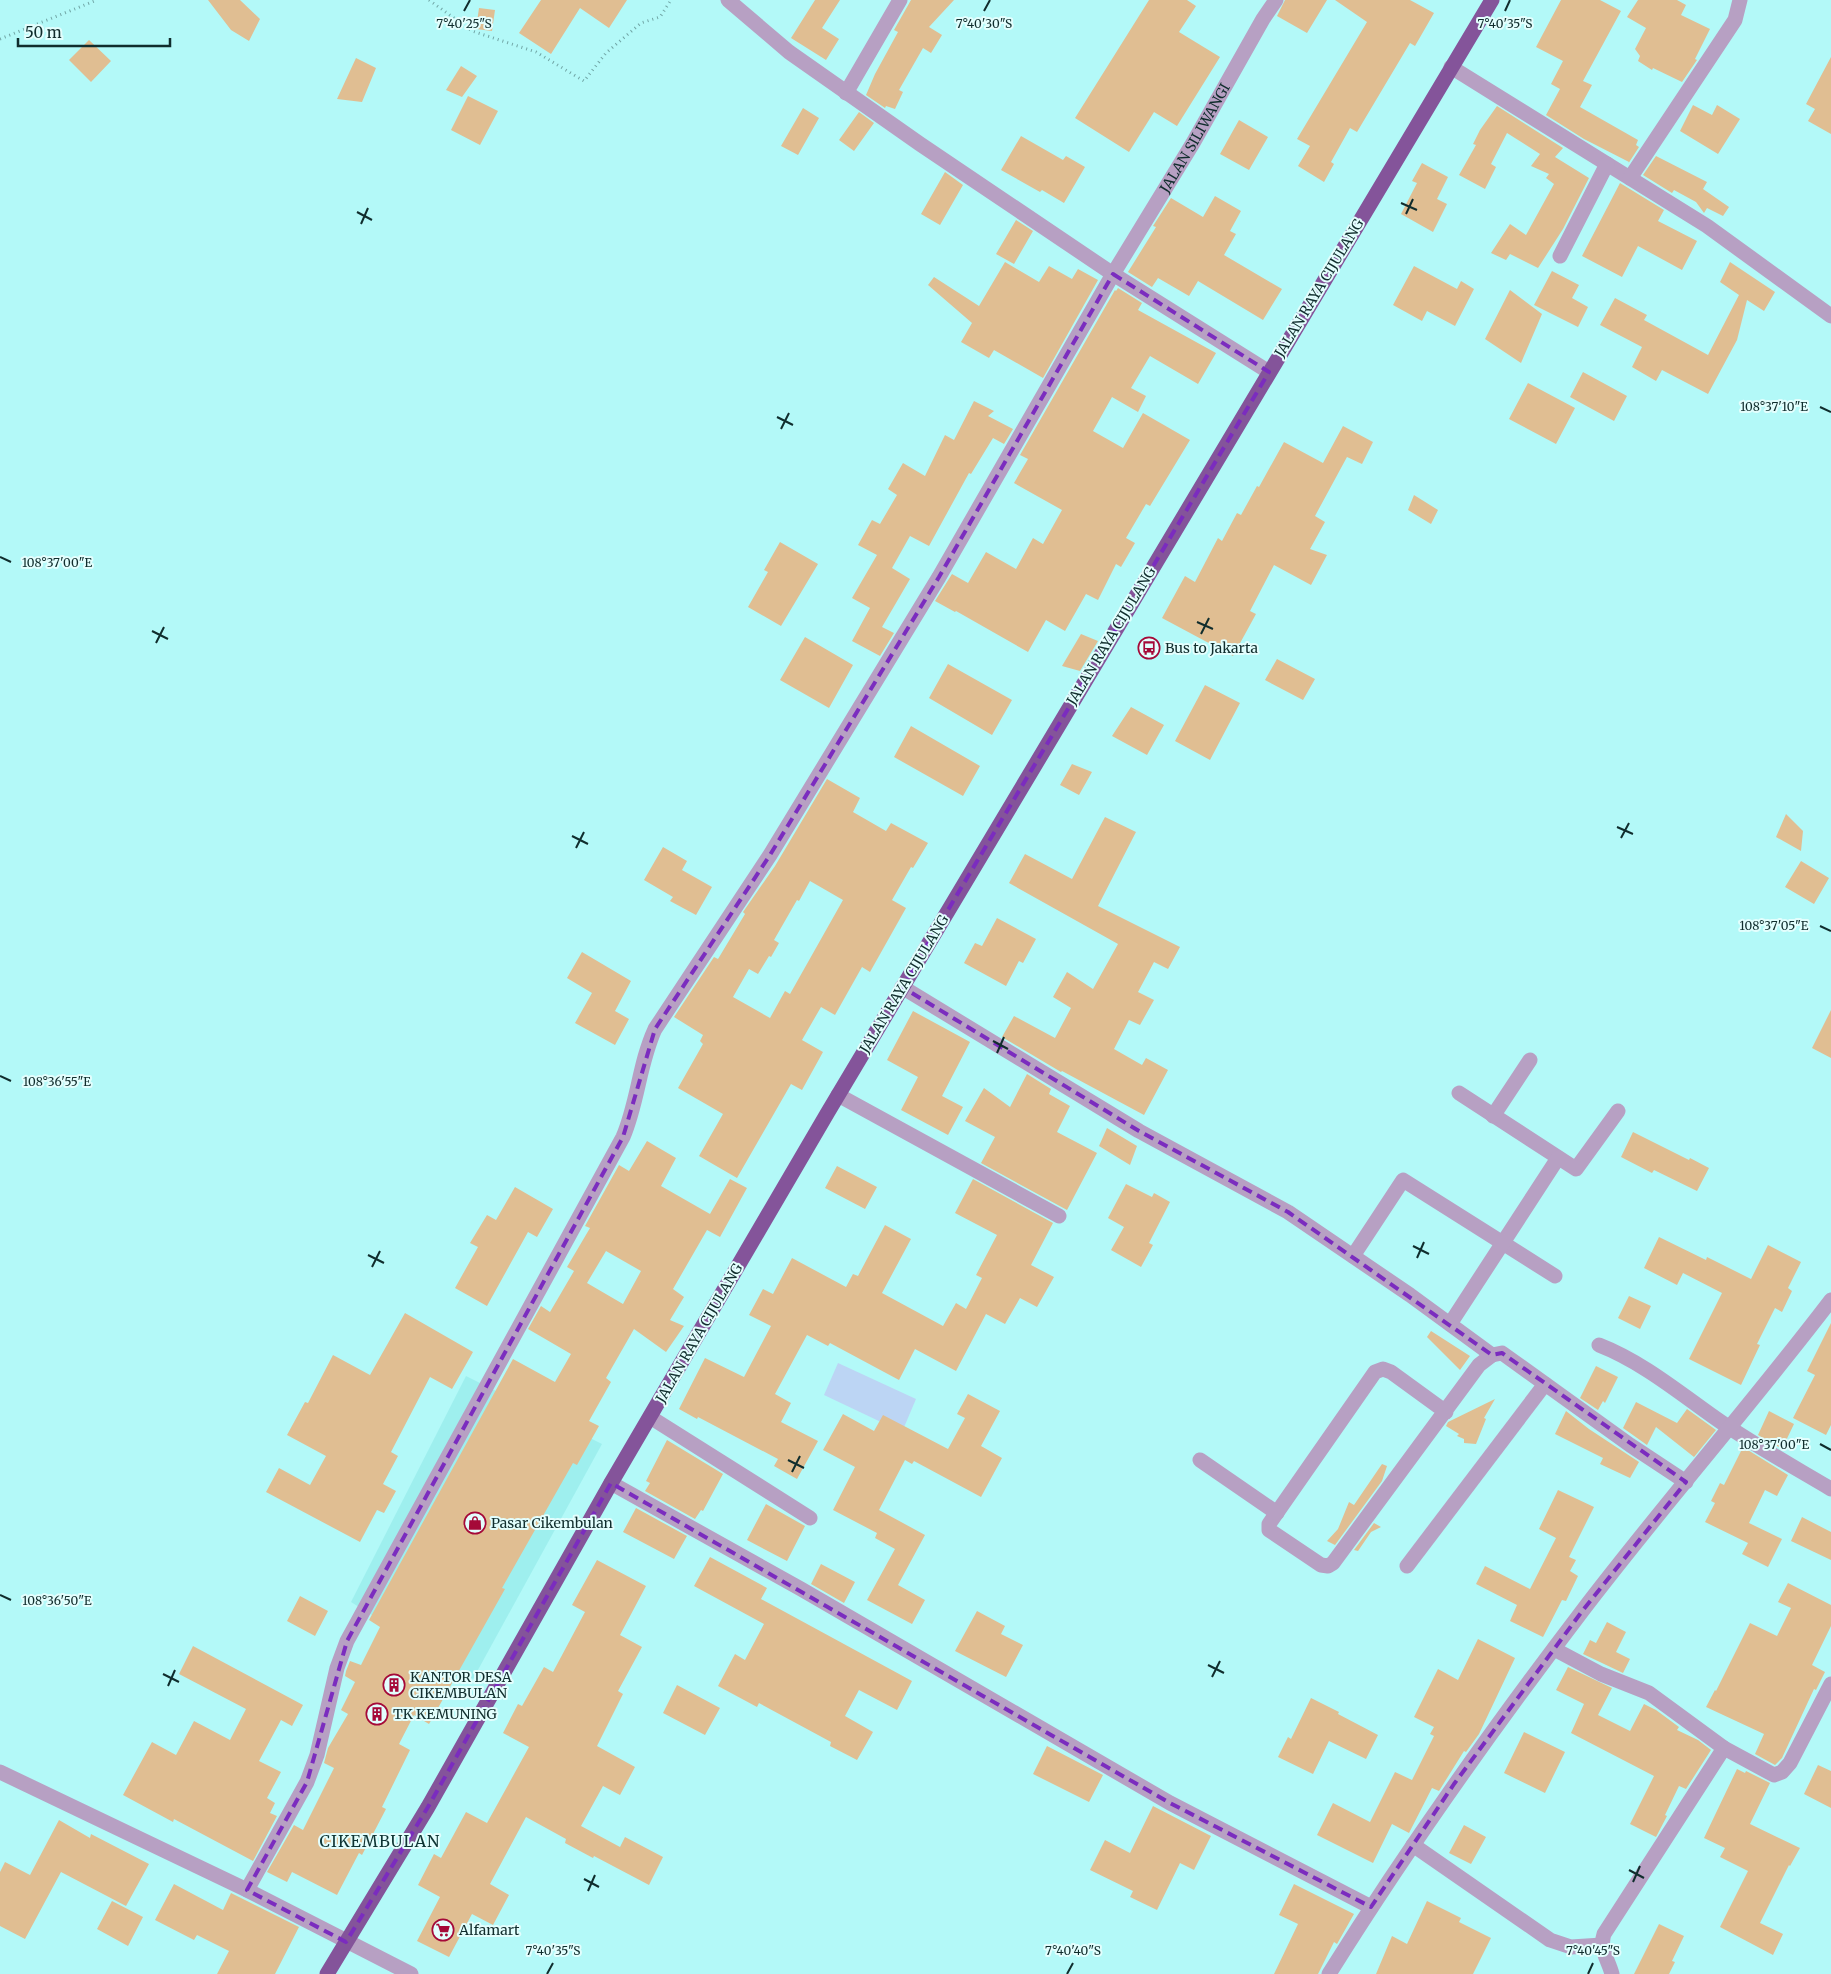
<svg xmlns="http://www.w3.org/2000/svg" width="1831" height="1974" viewBox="0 0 1831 1974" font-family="Merriweather,serif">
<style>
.built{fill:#9eefee}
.water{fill:#bcd5f4}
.building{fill:#e0be92;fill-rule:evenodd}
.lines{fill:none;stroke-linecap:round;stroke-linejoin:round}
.path{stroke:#71a6a6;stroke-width:3;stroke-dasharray:1 4;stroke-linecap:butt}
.minor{stroke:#b7a0c3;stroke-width:15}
.tertiary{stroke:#b7a0c3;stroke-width:15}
.trunk{stroke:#84549a;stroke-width:15}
.marked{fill:none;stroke:#7b2cbf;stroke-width:4;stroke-dasharray:10 6;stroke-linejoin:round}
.ticks{fill:none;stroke:#102d2d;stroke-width:2}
.labels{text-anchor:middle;stroke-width:4;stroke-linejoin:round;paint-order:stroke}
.street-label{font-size:14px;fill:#102d2d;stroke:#e3fefd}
.poi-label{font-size:14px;fill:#102d2d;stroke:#e3fefd;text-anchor:start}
.quarter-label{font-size:16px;letter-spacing:1px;fill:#0e3433;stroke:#e3fefd}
.ticks-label{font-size:12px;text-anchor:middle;fill:#102d2d;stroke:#e3fefd;stroke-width:4;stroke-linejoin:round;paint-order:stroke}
</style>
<rect width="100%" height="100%" fill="#b3f9f8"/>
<path class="built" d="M466 1376 602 1444 473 1679 351 1602Z"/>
<path class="water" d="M838 1363 916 1399 902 1432 824 1395Z"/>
<path class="building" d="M208 0H240L260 19 249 41 231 30Z
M541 0H627L609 28 580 8 551 54 519 33Z
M815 0H840L822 28 839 39 826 60 791 38Z
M911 0H954L929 27 942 35 931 53 923 48 899 90 903 92 895 109 886 106 885 108 866 95 875 74 898 32 894 30Z
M1149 0H1187L1196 6 1179 32 1220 57 1177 126 1154 112 1129 152 1075 118Z
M1285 0H1327L1307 33 1277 16Z
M1335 0H1410L1434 13 1415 46 1410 43 1357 132 1350 128 1331 162 1334 164 1324 182 1298 166 1310 146 1297 139 1367 22Z
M1561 0H1600L1621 11 1583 81 1592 85 1580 107 1638 140 1636 145 1639 147 1628 164 1629 162 1584 139 1546 115 1560 89 1551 84 1563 61 1536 47Z
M1638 0H1677L1686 5 1681 15 1710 29 1695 59 1697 60 1682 82 1653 68 1652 70 1638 61 1640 56 1635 49 1646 28 1627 17Z
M479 8 495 10 492 31 476 29Z
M89 40 111 61 91 82 69 60Z
M1831 57V134L1808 121 1815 109 1806 104Z
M356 58 376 68 362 102 337 99Z
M461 66 477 76 462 97 446 90Z
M468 96 498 111 480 145 451 130Z
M1693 105 1712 115 1717 105 1740 119 1718 154 1680 131Z
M1497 106 1563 148 1555 157 1589 178 1563 229 1538 268 1510 254 1506 260 1491 253 1510 224 1526 235 1554 184 1546 178 1549 174 1531 166 1540 154 1507 133 1491 164 1496 167 1485 189 1459 175 1476 145 1473 144 1480 130Z
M803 108 819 118 798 155 781 146Z
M859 112 874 123 854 151 839 140Z
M1239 120 1268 137 1249 170 1220 154Z
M1021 136 1063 160 1066 156 1085 167 1064 203 1042 190 1040 192 1001 170Z
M1656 156 1707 182 1703 189 1729 207 1723 216 1707 208 1704 213 1696 202 1674 190 1672 193 1643 175Z
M1422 163 1448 177 1437 199 1447 204 1433 232 1401 214 1417 183 1412 181Z
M945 172 963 185 940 225 921 214Z
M1620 183 1664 210 1658 221 1697 241 1682 270 1638 246 1622 277 1582 256Z
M1215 196 1241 211 1230 231 1236 234 1224 255 1282 289 1263 320 1198 281 1189 296 1158 278 1152 287 1128 272 1156 227 1153 226 1171 198 1203 217Z
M1016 220 1033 231 1014 264 996 254Z
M1005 262 1039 282 1049 266 1072 279 1078 269 1098 280 1043 378 994 350 989 358 961 342 972 323 928 285 934 277 979 306Z
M1730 262 1775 292 1764 311 1747 300 1737 340 1708 394 1662 370 1656 381 1632 367 1642 347 1600 325 1615 298 1647 315 1644 320 1708 355 1739 295 1720 282Z
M1414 266 1457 289 1461 281 1474 289 1455 326 1427 311 1422 321 1393 305Z
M1552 271 1579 285 1572 298 1588 307 1578 327 1534 305Z
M1118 288 1142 303 1138 310 1216 353 1198 384 1150 356 1131 388 1146 396 1138 412 1112 397 1093 431 1123 448 1143 413 1190 440 1150 506 1146 504 1126 538 1135 543 1121 567 1116 564 1098 600 1086 594 1065 631 1046 620 1028 652 956 611 955 612 935 601 952 574 968 583 986 552 1016 569 1033 538 1043 544 1062 510 1014 483 1028 459 1020 455 1115 290 1116 291Z
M1510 290 1542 314 1521 363 1485 339Z
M1583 372 1627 396 1614 421 1570 397Z
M1528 383 1575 408 1556 444 1509 419Z
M974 401 994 411 988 416 1013 429 1004 444 993 438 971 474 969 473 929 546 910 536 892 568 910 579 882 627 894 633 880 656 852 641 870 608 852 598 877 555 858 545 872 520 880 524 897 495 888 489 903 463 925 476 945 435 954 440Z
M1343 426 1373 442 1362 464 1347 457 1315 516 1325 522 1310 549 1327 555 1311 585 1274 565 1250 611 1256 614 1233 656 1162 618 1185 576 1195 582 1218 538 1222 541 1237 513 1241 515 1257 486 1259 487 1284 442 1323 463Z
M1414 495 1438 510 1431 524 1408 510Z
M780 542 818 564 781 626 748 607 768 572 764 570Z
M1081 634 1098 641 1080 671 1062 666Z
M805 637 853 665 829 708 780 680Z
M1277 659 1315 679 1303 700 1265 680Z
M948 664 1012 700 992 735 929 698Z
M1205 685 1240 703 1210 760 1175 741Z
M1131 707 1164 725 1147 755 1112 736Z
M911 726 980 766 963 796 894 757Z
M1072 764 1092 772 1079 795 1060 785Z
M827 779 860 798 853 812 886 831 891 823 928 843 913 868 911 867 892 900 906 908 870 972 862 967 835 1015 821 1007 802 1040 823 1052 802 1090 791 1084 737 1178 699 1156 723 1114 678 1088 703 1044 700 1041 703 1035 674 1017 714 957 718 959 745 914 743 912 775 866ZM810 881 843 900 790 994 785 991 770 1018 733 997 749 969 758 974 769 956 771 957 779 943 774 940 797 900 799 901Z
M1786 814 1803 831 1801 851 1776 837Z
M1105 817 1136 832 1098 906 1180 947 1168 969 1154 962 1138 992 1154 1000 1140 1025 1129 1020 1114 1049 1142 1065 1146 1058 1168 1070 1144 1115 1062 1071 1061 1072 1002 1037 1014 1016 1055 1038 1071 1008 1053 997 1067 972 1093 989 1118 944 1009 883 1025 854 1072 879Z
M663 847 687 861 682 870 712 887 696 915 670 901 673 897 644 880Z
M1801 861 1829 878 1814 904 1785 887Z
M997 918 1036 939 1023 963 1019 961 1006 986 964 963 975 943 982 946Z
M582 952 631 981 615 1011 629 1019 615 1045 575 1023 592 993 567 978Z
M1831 1010V1058L1812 1048Z
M913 1011 970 1042 942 1096 963 1107 948 1135 901 1110 918 1077 887 1060Z
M1027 1074 1051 1089 1049 1094 1070 1106 1057 1132 1097 1153 1067 1210 981 1163 995 1137 965 1121 984 1088 1010 1107Z
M1107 1128 1137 1146 1130 1165 1099 1146Z
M1633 1132 1689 1160 1690 1158 1709 1168 1697 1191 1654 1170 1652 1173 1621 1157Z
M647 1141 676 1158 661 1186 710 1214 730 1179 747 1188 720 1237 707 1230 673 1289 684 1297 670 1320 684 1326 666 1352 634 1329 606 1378 611 1382 589 1421 599 1426 577 1465 573 1463 502 1588 505 1589 429 1724 414 1715 399 1744 410 1750 382 1807 386 1809 362 1855 359 1853 337 1895 292 1872 287 1882 267 1872 294 1825 303 1830 334 1768 324 1763 328 1748 348 1714 341 1710 355 1682 345 1676 346 1671 350 1661 361 1665 380 1627 369 1620 513 1359 555 1382 571 1354 528 1329 541 1306 550 1312 574 1271 567 1267 590 1228 585 1226 619 1165 629 1171ZM606 1251 641 1271 623 1304 587 1283Z
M837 1166 877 1187 865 1209 825 1188Z
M973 1179 1053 1223 1031 1265 1054 1277 1037 1307 1020 1298 1005 1324 986 1314 956 1371 915 1349 899 1380 830 1343 828 1346 807 1335 775 1394 791 1403 781 1422 818 1441 797 1479 774 1466 778 1459 698 1417 697 1419 679 1409 705 1358 744 1377 771 1326 749 1315 763 1289 773 1294 792 1258 846 1287 853 1274 858 1276 885 1225 911 1239 882 1293 943 1326 956 1303 966 1309 982 1278 976 1275 997 1235 955 1213Z
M1126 1184 1152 1197 1154 1193 1170 1202 1149 1243 1153 1245 1141 1267 1111 1250 1124 1227 1108 1218Z
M515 1187 553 1209 537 1237 528 1232 487 1306 455 1288 478 1247 470 1243 487 1215 496 1220Z
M1659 1237 1706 1260 1707 1257 1751 1279 1768 1245 1801 1262 1788 1288 1792 1291 1782 1312 1775 1308 1757 1344 1760 1345 1741 1385 1689 1359 1722 1293 1683 1273 1677 1285 1644 1268Z
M1629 1296 1651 1306 1640 1329 1618 1318Z
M405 1313 473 1352 452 1389 430 1377 391 1452 398 1456 383 1484 396 1491 384 1513 377 1510 360 1542 266 1492 279 1468 310 1485 326 1456 287 1435 305 1402 308 1403 333 1355 370 1375Z
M1831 1323V1425L1826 1435 1793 1418 1815 1375 1807 1371Z
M1431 1331 1470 1356 1460 1370 1427 1337Z
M1596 1366 1618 1377 1605 1403 1603 1401 1598 1410 1580 1398Z
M968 1394 1000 1411 981 1446 1002 1458 981 1497 914 1461 912 1464 905 1460 879 1510 925 1535 898 1585 925 1600 912 1624 867 1600 895 1549 875 1538 877 1533 833 1510 855 1467 823 1450 843 1414 874 1431 883 1415 948 1449 965 1418 957 1414Z
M1495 1399 1484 1418 1486 1419 1476 1444 1464 1443V1439L1457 1436 1459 1434 1446 1426 1448 1422Z
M1636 1402 1677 1423 1687 1409 1716 1430 1694 1457 1656 1427 1647 1445 1623 1428Z
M1566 1411 1589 1429 1639 1462 1630 1478 1600 1464 1603 1458 1555 1434Z
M1769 1411 1794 1424 1782 1449 1758 1435Z
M667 1440 723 1474 703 1511 701 1510 695 1519 645 1491 650 1483 646 1481Z
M1743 1447 1788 1475 1777 1496 1765 1490 1749 1523 1782 1539 1768 1567 1742 1554 1748 1543 1705 1522 1715 1503 1711 1501 1720 1483 1724 1485Z
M1382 1464 1387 1466 1382 1481 1335 1545 1327 1541 1338 1529 1349 1502 1354 1505Z
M1558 1490 1594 1507 1569 1557 1576 1560 1570 1571 1578 1576 1566 1601 1562 1600 1543 1637 1510 1621 1517 1605 1476 1584 1485 1566 1530 1589 1556 1538 1539 1529Z
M766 1504 805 1526 787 1561 747 1540Z
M636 1508 687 1536 674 1559 623 1532Z
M1802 1517 1831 1532V1560L1791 1541Z
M1374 1523 1381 1527 1371 1532 1358 1551 1354 1550Z
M710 1557 767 1588 761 1599 912 1681 897 1710 859 1690 845 1716 873 1732 857 1760 830 1746 831 1742 759 1703 757 1707 718 1686 735 1654 745 1660 764 1624 694 1586Z
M597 1560 646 1586 620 1635 642 1647 618 1691 623 1694 597 1746 635 1767 620 1795 603 1786 581 1826 620 1847 625 1837 663 1857 649 1885 594 1856 593 1858 565 1843 566 1839 526 1817 490 1884 509 1895 493 1925 472 1914 449 1957 417 1941 440 1897 418 1885 434 1854 441 1858 466 1812 487 1823 529 1747 503 1733 518 1704 522 1706 544 1667 553 1672 585 1612 572 1605Z
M821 1564 855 1582 844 1603 811 1584Z
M1788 1583 1831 1605V1626L1812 1665 1825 1672 1816 1690 1814 1689 1782 1758 1775 1765 1755 1754 1764 1734 1706 1707 1715 1690 1716 1691 1750 1623 1777 1636 1791 1608 1778 1602Z
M300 1596 328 1611 315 1636 287 1621Z
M977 1611 1005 1626 1001 1634 1023 1645 1006 1677 955 1651Z
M1607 1622 1626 1632 1616 1652 1630 1659 1623 1673 1583 1654 1590 1640 1596 1643Z
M1478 1639 1515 1658 1479 1734 1466 1752 1464 1751 1439 1791 1432 1788 1409 1833 1392 1824 1373 1863 1317 1835 1333 1803 1370 1822 1395 1772 1412 1780 1434 1736 1430 1734 1434 1727 1414 1717 1438 1669 1458 1680Z
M193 1646 303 1705 292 1726 281 1720 259 1761 281 1772 267 1798 275 1803 270 1813 277 1816 253 1861 174 1819 173 1822 123 1795 152 1742 176 1755 194 1721 230 1740 246 1709 179 1674Z
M1568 1667 1612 1688 1598 1715 1630 1731 1644 1704 1656 1710 1679 1727 1677 1730 1698 1740 1711 1750 1686 1789 1679 1786 1665 1815 1667 1816 1656 1837 1630 1824 1654 1776 1571 1733 1584 1704 1556 1690Z
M677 1685 720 1708 705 1735 663 1713Z
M1311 1698 1339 1712 1338 1714 1378 1735 1366 1759 1329 1741 1313 1774 1278 1757 1288 1737 1291 1739Z
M1524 1732 1565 1752 1545 1793 1504 1773Z
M1047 1746 1103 1775 1089 1802 1033 1774Z
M1818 1765 1831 1771V1808L1804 1794Z
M1737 1769 1745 1773 1746 1771 1770 1783 1750 1824 1800 1848 1790 1866 1789 1865 1760 1923 1783 1934 1773 1955 1720 1927 1748 1871 1720 1857 1725 1848 1704 1838Z
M1153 1806 1211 1836 1194 1870 1180 1863 1157 1910 1130 1897 1133 1891 1090 1870 1105 1840 1130 1853Z
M59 1820 90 1838 91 1834 149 1864 126 1906 61 1872 25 1939 0 1926V1872L5 1862 30 1875Z
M1464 1825 1486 1837 1471 1864 1449 1853Z
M174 1884 223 1910 231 1893 299 1927 275 1974H217L229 1951 197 1935 194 1940 155 1920Z
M1294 1884 1354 1914 1337 1944 1334 1942 1318 1974H1274L1298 1924 1279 1915Z
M112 1901 143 1917 128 1946 97 1929Z
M1427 1901 1461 1918 1459 1922 1491 1938 1473 1974H1376L1392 1936 1407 1944Z
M1659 1924 1684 1936 1672 1961 1675 1962 1669 1974H1634Z"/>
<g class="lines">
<path class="path" d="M429 0 472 31 536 52 584 81 606 53 641 23 660 17 671 0
M0 39 97 0"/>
<g class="minor">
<path d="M728 0 789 52 920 144 1113 274 1269 372"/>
<path d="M1451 67 1707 226 1831 316"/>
<path d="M846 93 900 0"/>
<path d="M1630 178 1735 20 1740 0"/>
<path d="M1560 256 1607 164"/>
<path d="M902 987 1139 1131 1288 1212 1410 1295 1492 1355"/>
<path d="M1459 1093 1576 1169 1618 1111"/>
<path d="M838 1095 1059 1216"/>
<path d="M1493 1116 1530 1060"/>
<path d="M1353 1256 1403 1180 1555 1276"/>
<path d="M1450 1324 1558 1158"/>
<path d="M1599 1345C1643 1362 1682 1395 1721 1422 1756 1446 1794 1467 1831 1489"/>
<path d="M1446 1412 1391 1372 1383 1369 1375 1372 1269 1524V1530L1321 1565 1328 1566 1333 1563 1479 1365 1492 1355 1502 1353 1630 1445 1686 1482"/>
<path d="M650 1417 810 1518"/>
<path d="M1200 1460 1277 1513"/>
<path d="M611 1483 801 1589 1170 1803 1371 1907"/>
<path d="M1407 1566 1545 1384"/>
<path d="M1554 1649 1601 1674 1649 1693 1724 1748 1774 1775 1782 1772 1790 1763 1831 1684"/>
<path d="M1413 1845 1550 1940 1571 1947 1602 1945"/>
<path id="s1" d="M247 1890 307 1782 317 1755 337 1668 347 1641 623 1137C638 1102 639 1064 655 1029L770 855 939 577 1113 274 1193 143 1263 19 1276 0"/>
<path d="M1329 1974C1407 1849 1493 1728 1583 1610 1663 1505 1751 1405 1831 1300"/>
<path d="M1612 1974C1608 1959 1599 1949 1604 1934L1724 1748"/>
</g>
<path class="tertiary" d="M0 1772 247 1890 411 1974"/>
<path class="trunk" d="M327 1974 428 1807 611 1483 828 1112 1492 0"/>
</g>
<path class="marked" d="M1113 274 1269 372 902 987 1139 1131 1288 1212 1492 1355 1502 1353 1686 1482 1583 1610 1454 1784 1371 1907 1170 1803 611 1483 428 1807 346 1942 247 1890 307 1782 347 1641 623 1137 655 1029 770 855 939 577Z"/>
<path class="ticks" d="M464 11 470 0M984 11 990 0M1505 11 1510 0M1401 203 1417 210M357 212 372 220M1406 214 1413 199M361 224 368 208M1820 407 1831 412M777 417 793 425M781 429 789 413M0 557 11 562M1197 622 1213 629M152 631 168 639M1201 634 1209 618M156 643 164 627M1617 827 1633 834M572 836 588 844M1621 838 1629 823M576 848 584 832M1820 926 1831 931M993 1041 1008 1049M997 1053 1004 1037M0 1076 11 1081M1413 1246 1429 1254M368 1255 384 1263M1417 1258 1424 1242M372 1267 380 1251M1820 1444 1831 1450M788 1460 804 1468M792 1472 800 1456M0 1595 11 1600M1208 1665 1224 1673M163 1674 179 1682M1212 1677 1220 1661M168 1686 175 1670M1629 1870 1644 1878M584 1879 599 1887M1633 1882 1640 1866M588 1891 595 1875M547 1974 553 1963M1067 1974 1073 1963M1588 1974 1593 1963"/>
<defs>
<g id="bus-ring" transform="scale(1.125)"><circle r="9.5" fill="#e3fefd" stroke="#a50938" stroke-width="1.5"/><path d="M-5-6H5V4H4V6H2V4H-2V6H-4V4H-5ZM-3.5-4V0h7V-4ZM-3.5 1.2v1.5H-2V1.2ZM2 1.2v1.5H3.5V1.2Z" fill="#a50938"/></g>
<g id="shop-ring" transform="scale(1.125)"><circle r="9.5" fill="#e3fefd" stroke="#a50938" stroke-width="1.5"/><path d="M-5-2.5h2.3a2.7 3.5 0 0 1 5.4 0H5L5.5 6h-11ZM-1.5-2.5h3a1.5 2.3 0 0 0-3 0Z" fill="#a50938"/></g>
<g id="building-ring" transform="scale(1.125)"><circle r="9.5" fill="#e3fefd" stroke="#a50938" stroke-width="1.5"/><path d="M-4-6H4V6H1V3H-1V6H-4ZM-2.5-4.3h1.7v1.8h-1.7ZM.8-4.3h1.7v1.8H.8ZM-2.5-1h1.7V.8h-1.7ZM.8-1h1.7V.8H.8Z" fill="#a50938"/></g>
<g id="supermarket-ring" transform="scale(1.125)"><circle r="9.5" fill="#e3fefd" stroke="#a50938" stroke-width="1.5"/><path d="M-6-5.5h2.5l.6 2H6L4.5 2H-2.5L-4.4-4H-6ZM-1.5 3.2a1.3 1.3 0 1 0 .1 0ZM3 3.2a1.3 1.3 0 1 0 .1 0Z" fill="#a50938"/></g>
</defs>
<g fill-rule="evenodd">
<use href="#bus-ring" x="1149" y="648"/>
<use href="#shop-ring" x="475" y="1523"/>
<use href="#building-ring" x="394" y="1685"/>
<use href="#building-ring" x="377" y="1714"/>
<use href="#supermarket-ring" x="443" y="1930"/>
</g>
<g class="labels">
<g class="street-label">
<text dy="5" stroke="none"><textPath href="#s1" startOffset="2000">JALAN SILIWANGI</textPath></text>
<text transform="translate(1319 288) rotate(-59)" y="5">JALAN RAYA CIJULANG</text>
<text transform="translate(1111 636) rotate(-59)" y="5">JALAN RAYA CIJULANG</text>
<text transform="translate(904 984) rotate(-59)" y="5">JALAN RAYA CIJULANG</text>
<text transform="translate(699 1333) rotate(-60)" y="5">JALAN RAYA CIJULANG</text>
</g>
<g class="poi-label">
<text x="1165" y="653">Bus to Jakarta</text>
<text x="491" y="1528">Pasar Cikembulan</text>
<text x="410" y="1682">KANTOR DESA<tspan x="410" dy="16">CIKEMBULAN</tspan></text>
<text x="393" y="1719">TK KEMUNING</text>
<text x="459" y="1935">Alfamart</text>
</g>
<g class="quarter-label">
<text x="380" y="1847">CIKEMBULAN</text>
</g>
</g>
<g class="ticks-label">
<text x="984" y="28">7°40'30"S</text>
<text x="1505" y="28">7°40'35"S</text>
<text x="464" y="28">7°40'25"S</text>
<text x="1774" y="411">108°37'10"E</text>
<text x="57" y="567">108°37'00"E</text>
<text x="1774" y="930">108°37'05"E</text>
<text x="57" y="1086">108°36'55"E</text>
<text x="1774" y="1449">108°37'00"E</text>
<text x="57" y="1605">108°36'50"E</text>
<text x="553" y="1955">7°40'35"S</text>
<text x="1073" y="1955">7°40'40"S</text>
<text x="1593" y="1955">7°40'45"S</text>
</g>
<path d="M18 38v8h152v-8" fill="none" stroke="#102d2d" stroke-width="2.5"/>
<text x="25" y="38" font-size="15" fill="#102d2d" stroke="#e3fefd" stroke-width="4" paint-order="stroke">50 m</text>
</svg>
